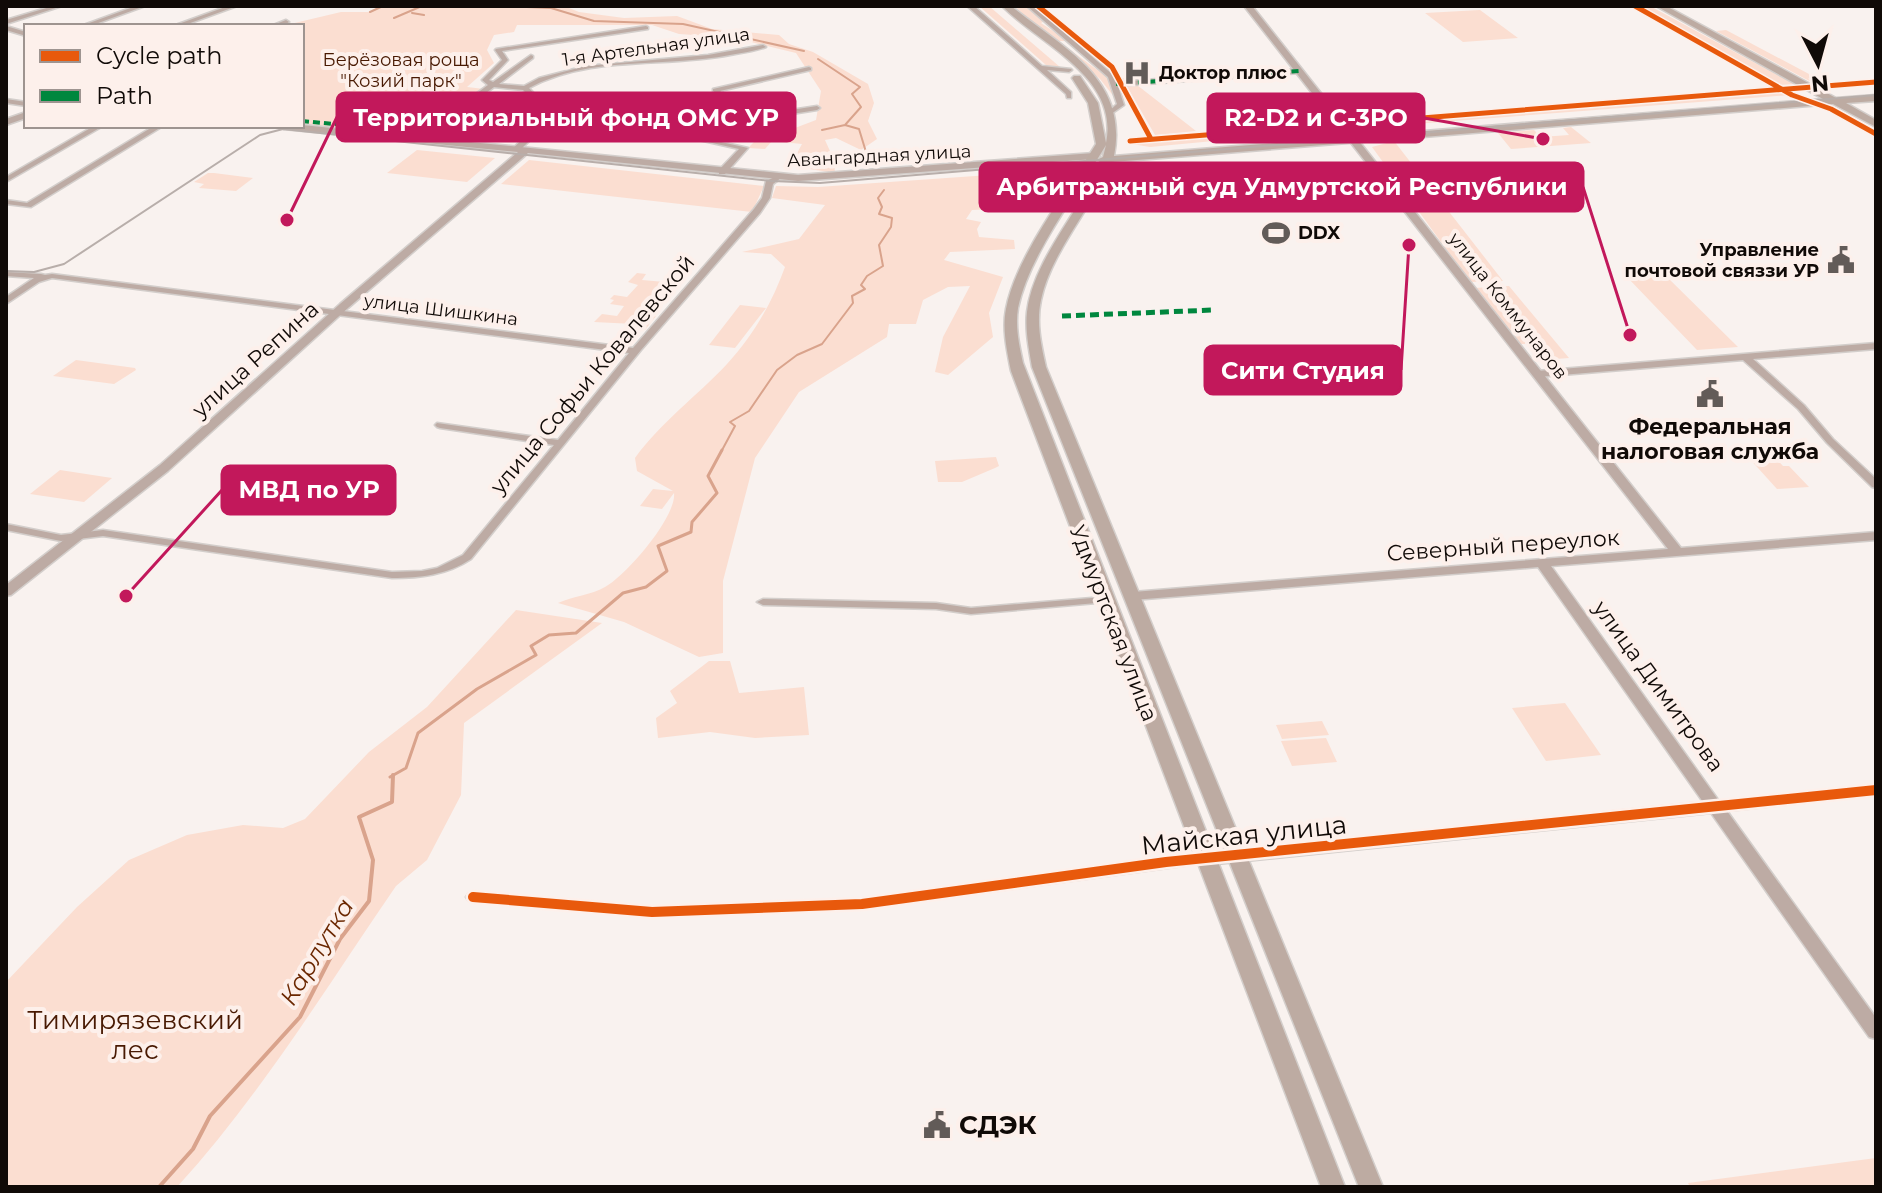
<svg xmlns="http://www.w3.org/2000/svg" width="1882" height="1193" viewBox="0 0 1882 1193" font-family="Montserrat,sans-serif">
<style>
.green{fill:#fbded1}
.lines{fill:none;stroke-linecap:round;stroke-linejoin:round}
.stream-far2{stroke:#d9a38c;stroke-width:2}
.stream-far1{stroke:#d9a38c;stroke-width:3}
.stream{stroke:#d9a38c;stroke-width:4}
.minor-casing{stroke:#d3cecb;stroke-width:3}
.tertiary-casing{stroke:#d3cecb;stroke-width:3}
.primary-casing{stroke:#d3cecb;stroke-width:3}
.minor{fill:#bdaba4;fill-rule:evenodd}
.tertiary{fill:#bdaba4;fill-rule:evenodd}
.primary{fill:#bdaba2;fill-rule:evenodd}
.tram{stroke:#b8aeaa;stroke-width:2}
.quiet-far1{stroke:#00873e;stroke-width:4;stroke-dasharray:7 4;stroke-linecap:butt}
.quiet{stroke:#00873e;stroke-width:5;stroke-dasharray:9 5;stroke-linecap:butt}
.cycleway-far1-casing{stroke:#fdf0eb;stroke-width:8}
.cycleway-casing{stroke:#fdf0eb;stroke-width:15}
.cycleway-far1{stroke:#e8590c;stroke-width:5}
.cycleway{stroke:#e8590c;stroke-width:10}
.labels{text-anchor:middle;stroke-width:8;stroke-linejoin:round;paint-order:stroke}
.far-street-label{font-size:18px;fill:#100a07;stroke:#fdf0eb}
.far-park-label{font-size:18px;fill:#481902;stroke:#fdf0eb}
.far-poi-label{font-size:18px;font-weight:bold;fill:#100a07;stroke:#fdf0eb;text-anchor:start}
.street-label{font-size:22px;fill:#100a07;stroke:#fdf0eb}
.poi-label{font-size:22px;font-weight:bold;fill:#100a07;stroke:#fdf0eb}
.water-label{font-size:24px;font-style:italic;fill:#6b2701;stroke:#fdf0eb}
.near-street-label{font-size:26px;fill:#100a07;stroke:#fdf0eb}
.near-park-label{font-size:26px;fill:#481902;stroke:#fdf0eb}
.near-poi-label{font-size:26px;font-weight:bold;fill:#100a07;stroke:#fdf0eb;text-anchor:start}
.leader{fill:none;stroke:#c2185b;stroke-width:3}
.callout-dot{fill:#c2185b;stroke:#fdf0eb;stroke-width:3}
.callout{fill:#c2185b;stroke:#c2185b;stroke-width:3}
.callout-label{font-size:24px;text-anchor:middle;font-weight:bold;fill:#fff}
</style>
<rect width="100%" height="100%" fill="#f9f2ef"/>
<path class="green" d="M381 6H564L579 12 624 18 677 16 712 29 779 35 789 44 813 52 868 84 874 103 868 121 877 139 861 150 836 138 825 140 834 160 835 173 790 166 802 144 772 141 765 149 748 148 758 138 760 126 795 128 816 120 821 91 796 53 735 38 679 34 652 25H517L514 32 494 35 487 50 494 63 467 87 484 89 420 136 302 124V26H282L341 12H368Z
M979 6H989L1060 67 1046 65Z
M1014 6H1027L1045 21 1041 23 1068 41H1058L1107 77 1115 98 1100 79Z
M1636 6H1650L1794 84 1780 85Z
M1480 10 1518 38 1463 42 1425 13Z
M1726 30 1824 82 1813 83 1716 31Z
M1122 78H1128L1196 131 1155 135Z
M1783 91 1790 95 1376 127 1372 123Z
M1329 127 1332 130 1150 147 1132 144Z
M1571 127 1591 143 1511 149 1498 133 1534 130 1541 137 1569 135 1563 128Z
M1394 141 1503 281 1470 282 1372 147Z
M417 150 495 158 467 182 387 173Z
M529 160 764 186 752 212 501 184Z
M1046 171 1058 172 1061 176 1040 212 1031 211V207L999 203 995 209 972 210 966 219 981 222 977 229 979 237 1014 240 1015 249 950 252 944 260 1003 277 989 313 993 337 948 375 935 372 943 337 970 286 948 287 923 300 916 324H889L887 337 799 392 755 458 723 581V653L699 657 624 622 558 603C573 596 591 595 605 587 627 575 677 516 674 493L662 509 640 506 653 489 673 491 637 471 635 458C661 422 697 396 727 364 753 336 772 303 785 267L771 254 742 252 799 239 825 205 772 198 776 186 818 187Z
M208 173H214L253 178 236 191 199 188 204 184 194 182Z
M637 273 646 274 642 280 665 282 639 313 656 316 645 330 636 328 634 324 594 322 602 314 617 316 624 306 610 304 614 300 610 299 614 295 627 297 638 285 628 282Z
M1665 275 1738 347 1697 350 1628 278Z
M1509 286 1569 358 1556 359 1543 343 1518 344 1474 288Z
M740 305 766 308 735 348 709 345Z
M76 360 135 368 136 370 114 384 53 376Z
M1773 455 1783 466H1789L1809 487 1777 489 1748 457Z
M996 457 999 466 995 468 962 482H938L935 461Z
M60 470 112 478 84 502 30 494Z
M516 610 602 623 464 723 461 795 427 860 396 886C326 988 260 1096 177 1187H6V982L77 907 129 860 187 835 243 825 283 828 305 819 369 752 427 707Z
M709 661H730L739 693 804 687 809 735 755 738 710 732 658 738 656 718 677 703 670 691Z
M1565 703 1601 755 1546 761 1512 708Z
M1322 721 1329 735 1282 739 1276 725Z
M1326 738 1337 762 1292 766 1281 741Z
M1876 1158V1187H1690L1688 1183Z"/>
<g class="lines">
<path class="stream-far2" d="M505 6 551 8 594 21 683 24 804 51
M370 12 383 6
M412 13 424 15
M394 18 422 6
M818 59 860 87 852 94 861 107 845 125 859 129 866 152
M822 130 845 125
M721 452 735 426 730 422 749 411 777 370 797 355 822 344 853 303 852 296 865 289 861 285 867 276 883 266 879 245 891 227 892 218 879 214 882 207 878 198 884 190"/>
<path class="stream-far1" d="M390 777 406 768 418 733 477 689 536 655 531 646 549 635 576 633 623 593 646 587 667 571 658 546 691 532 692 522 717 493 708 476 722 450"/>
<path class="stream" d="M159 1187 193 1149 210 1116 300 1017 340 939 369 901 373 860 359 817 392 802 393 775"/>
<g class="minor-casing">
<path id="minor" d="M53 6H62L6 24V20Z
M136 6H145L90 26H81Z
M228 6H237L182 26H173Z
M967 6H974L1042 66 1071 69 1072 70 1069 72 1047 70 1071 92V98H1067L1066 94Z
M1027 6H1034L1113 75 1116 82 1300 69 1303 71 1300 73 1118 86 1124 105 1111 114 1108 112 1117 104 1108 77Z
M286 20 289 22C284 26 277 26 271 26Z
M6 26 26 32V36L6 30Z
M646 26 648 27V29L502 51 508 60 489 80 493 82 531 55 533 56V58L499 84 524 86 539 78 586 66 708 55 763 45 766 47C756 51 742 53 730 55 664 68 590 55 529 88L555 116 519 151 512 149 548 116 523 90 494 87 422 141 415 139 488 85 482 80 502 60 495 50 496 49Z
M809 67 811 68V70L720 91 748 111 752 116 817 106 820 108 817 110 754 120V123L713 133 708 139 748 148 725 174H719V170L739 149 699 140 709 130 748 121 743 113 713 91V89Z
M6 99 26 102V106L6 103Z
M94 126H103L6 182V177Z
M154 126H163L31 207 6 204V200L27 203Z
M777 176 781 178 773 184 770 198 760 213 641 350 471 559C447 575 420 578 392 578L103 536 61 541 6 530V524L61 535 103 530 392 572 422 571 437 568 463 555 554 445 440 428 437 427 435 425 437 423 558 440 629 353 52 278 39 282 6 304V297L34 278 6 276V272L41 274 45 275 52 274 633 348 754 209 762 198 766 181Z
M1876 343V349L1753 359 1804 405 1833 439 1876 479V488L1872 487 1827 443 1798 409 1743 360 1537 377 1532 374 1537 371Z
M1104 597 1110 600 1108 602 971 614 936 609 763 605 757 602 763 599 936 603 971 608Z
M1207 854 1212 856 1214 859 1212 862 862 909 652 917 473 902 468 900 466 897 468 894 473 892 652 907 862 899Z"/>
</g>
<g class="tertiary-casing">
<path id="tertiary" d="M1244 6H1252L1681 548 1876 532V540L1551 566 1719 801 1876 785V795L1727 811 1876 1018V1039L1869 1037 1711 813 1207 865 1201 863 1199 859 1201 855 1207 853 1703 802 1538 567 1133 600 1126 596 1133 592 1668 549Z
M26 112V118L6 125V119Z
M302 125 798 175 1094 153 1099 156 1094 159 798 181 528 153 348 308 168 471 11 595 6 596V585L160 465 340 304 518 152 284 129 280 126Z"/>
</g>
<g class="primary-casing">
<path id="primary" d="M1002 6H1011C1063 48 1129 79 1114 156L1823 99 1656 6H1666L1836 98 1876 95V101L1846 103 1876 120V127L1833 104 1112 162C1092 208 1051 252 1041 300 1036 322 1041 345 1046 367L1383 1187H1359L1032 367C1029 349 1025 330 1027 312 1033 260 1080 211 1101 163L1097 160 1103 157 1106 145C1078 192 1029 255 1018 308 1015 326 1019 345 1023 363L1345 1187H1321L1011 371C1007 351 1002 329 1006 309 1016 256 1067 191 1096 144L1088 103 1072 78 1074 76H1080L1098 103 1106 143C1120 77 1039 44 1002 6Z"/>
</g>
<use href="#minor" class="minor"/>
<use href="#tertiary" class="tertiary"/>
<use href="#primary" class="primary"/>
<path class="tram" d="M6 271 34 272 64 264 260 135 283 129 772 181 820 183 1876 95"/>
<path class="quiet-far1" d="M1116 84 1300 71
M302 121 399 130"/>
<path class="quiet" d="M1062 316 1214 310"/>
<g class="cycleway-far1-casing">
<path id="cycleway-far1" d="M1038 6 1112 67 1151 139
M1635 6 1792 95 1831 109 1876 134
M1130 141 1876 82"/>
</g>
<g class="cycleway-casing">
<path id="cycleway" d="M473 897 652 912 862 904 1166 862 1876 790"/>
</g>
<use href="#cycleway-far1" class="cycleway-far1"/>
<use href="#cycleway" class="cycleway"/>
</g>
<defs>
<g id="hospital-bare" transform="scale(2.16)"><path d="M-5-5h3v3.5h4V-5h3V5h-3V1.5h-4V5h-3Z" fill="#625b58" stroke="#fdf0eb" stroke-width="2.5" paint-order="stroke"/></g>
<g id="stadium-bare" transform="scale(2.16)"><path d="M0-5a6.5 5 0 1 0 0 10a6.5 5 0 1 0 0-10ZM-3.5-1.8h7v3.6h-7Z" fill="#625b58" stroke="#fdf0eb" stroke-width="2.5" paint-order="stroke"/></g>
<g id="civic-bare" transform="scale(2.16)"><path d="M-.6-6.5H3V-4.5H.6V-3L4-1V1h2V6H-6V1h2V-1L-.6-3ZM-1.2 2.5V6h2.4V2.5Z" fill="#625b58" stroke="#fdf0eb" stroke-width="2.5" paint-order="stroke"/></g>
</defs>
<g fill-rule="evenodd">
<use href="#hospital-bare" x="1137" y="73"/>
<use href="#stadium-bare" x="1276" y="233"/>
<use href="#civic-bare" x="1841" y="260"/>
<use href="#civic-bare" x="1710" y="394"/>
<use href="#civic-bare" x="937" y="1125"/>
</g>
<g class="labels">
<g class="far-street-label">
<text transform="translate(656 47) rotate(-8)" y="6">1-я Артельная улица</text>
<text transform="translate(879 156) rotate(-3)" y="6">Авангардная улица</text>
<text transform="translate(1508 306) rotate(52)" y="6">улица Коммунаров</text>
<text transform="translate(441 310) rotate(7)" y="6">улица Шишкина</text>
</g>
<g class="far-park-label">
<text x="401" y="66">Берёзовая роща<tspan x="401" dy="21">"Козий парк"</tspan></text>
</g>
<g class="far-poi-label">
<text x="1159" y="79">Доктор плюс</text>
<text x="1298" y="239">DDX</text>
<text x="1819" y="256" text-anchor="end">Управление<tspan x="1819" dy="21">почтовой связзи УР</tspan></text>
</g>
<g class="street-label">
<text transform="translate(255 359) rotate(-42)" y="8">улица Репина</text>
<text transform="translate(592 374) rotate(-50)" y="8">улица Софьи Ковалевской</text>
<text transform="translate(1503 545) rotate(-4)" y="8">Северный переулок</text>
<text transform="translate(1114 623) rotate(69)" y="8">Удмуртская улица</text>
<text transform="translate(1659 686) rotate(54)" y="8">улица Димитрова</text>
</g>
<g class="poi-label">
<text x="1710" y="434">Федеральная<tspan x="1710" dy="25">налоговая служба</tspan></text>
</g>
<g class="water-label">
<text transform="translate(317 952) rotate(-59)" y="8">Карлутка</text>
</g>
<g class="near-street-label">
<text transform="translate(1244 835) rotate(-6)" y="9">Майская улица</text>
</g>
<g class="near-park-label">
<text x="135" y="1029">Тимирязевский<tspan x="135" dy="30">лес</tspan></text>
</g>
<g class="near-poi-label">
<text x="959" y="1134">СДЭК</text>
</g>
</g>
<path class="leader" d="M287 220L337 117M1543 139L1424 118M1630 335L1583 187M1409 245L1401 370M126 596L222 490"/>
<g class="callout-dot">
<circle cx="287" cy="220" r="8"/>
<circle cx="1543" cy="139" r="8"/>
<circle cx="1630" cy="335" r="8"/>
<circle cx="1409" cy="245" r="8"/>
<circle cx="126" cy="596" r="8"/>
</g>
<g class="callout">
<rect x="337" y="93" width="458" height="48" rx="8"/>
<rect x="1208" y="94" width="216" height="48" rx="8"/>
<rect x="980" y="163" width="603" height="48" rx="8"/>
<rect x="1205" y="346" width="196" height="48" rx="8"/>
<rect x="222" y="466" width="173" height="48" rx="8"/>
</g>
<g class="callout-label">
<text x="566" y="126">Территориальный фонд ОМС УР</text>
<text x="1316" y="126">R2-D2 и C-3PO</text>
<text x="1282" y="195">Арбитражный суд Удмуртской Республики</text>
<text x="1303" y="379">Сити Студия</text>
<text x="309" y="498">МВД по УР</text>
</g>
<rect width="1882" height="1193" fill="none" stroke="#100a07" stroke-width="16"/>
<rect x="24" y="24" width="280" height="104" fill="#fdf0eb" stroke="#9e9490" stroke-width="2"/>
<rect x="40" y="50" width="40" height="12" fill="#e8590c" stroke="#9e9490" stroke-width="2"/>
<text x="96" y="64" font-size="24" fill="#100a07">Cycle path</text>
<rect x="40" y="90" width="40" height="12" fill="#00873e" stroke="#9e9490" stroke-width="2"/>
<text x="96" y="104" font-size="24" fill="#100a07">Path</text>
<g transform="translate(1818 64) rotate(174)" stroke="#fdf0eb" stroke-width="6" paint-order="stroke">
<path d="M0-6L14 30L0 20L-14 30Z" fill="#100a07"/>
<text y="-12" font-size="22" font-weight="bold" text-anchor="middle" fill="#100a07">N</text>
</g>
</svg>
